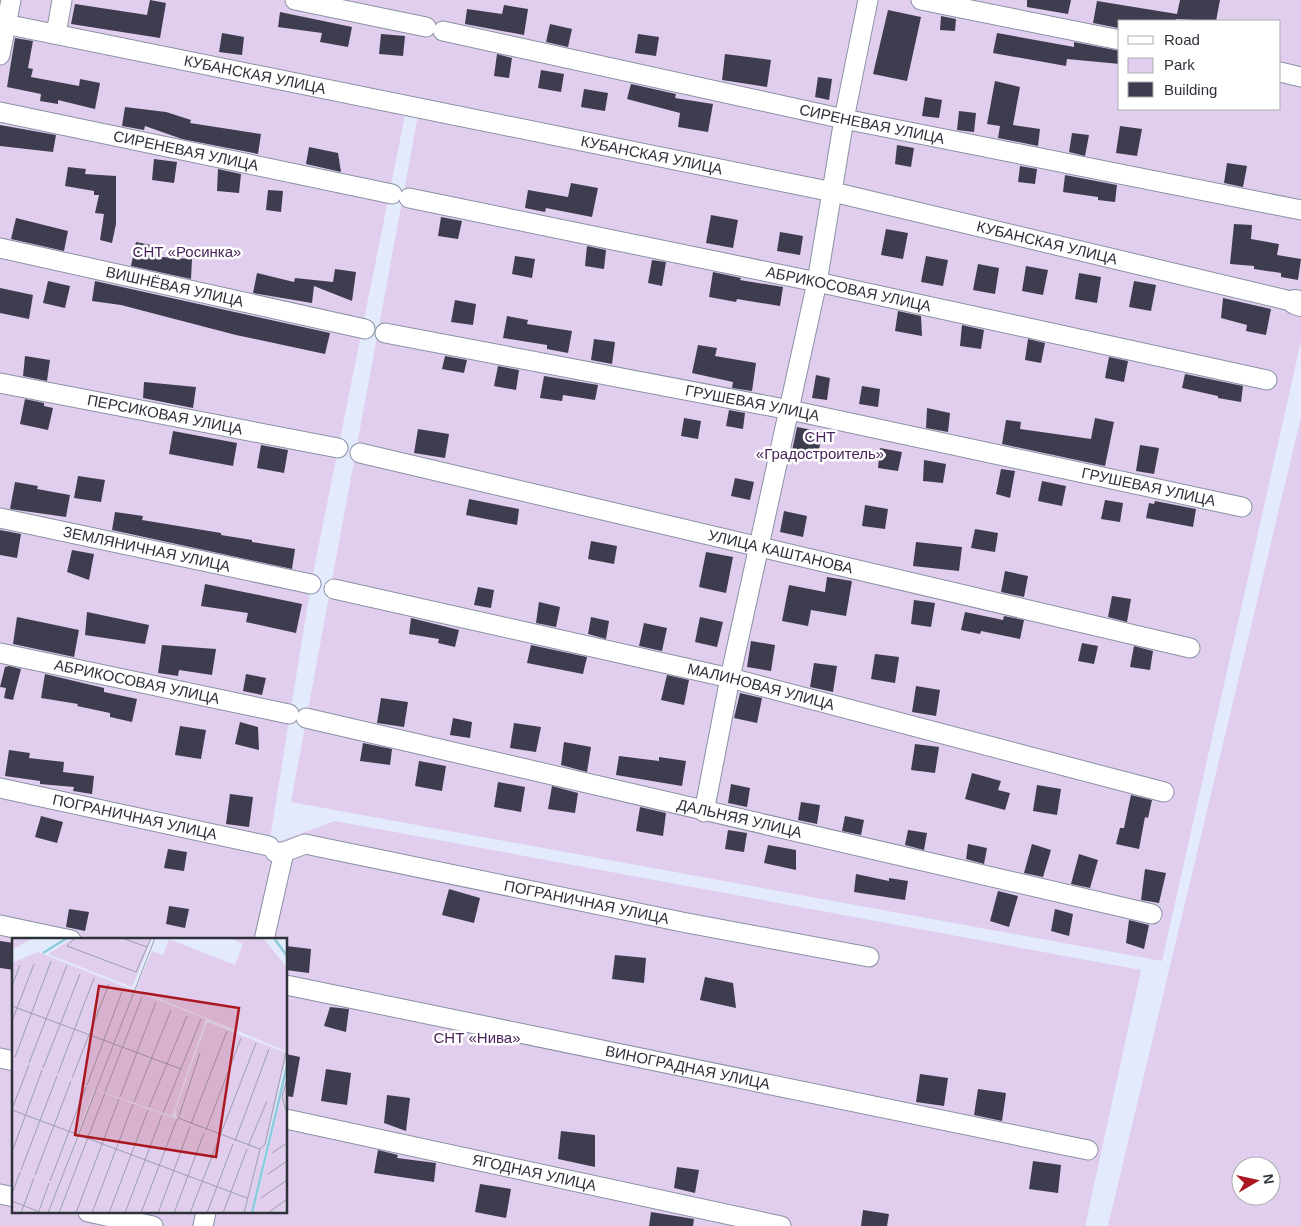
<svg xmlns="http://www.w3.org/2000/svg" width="1301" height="1226" viewBox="0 0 1301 1226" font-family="Arial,sans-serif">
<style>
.green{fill:#e1cded;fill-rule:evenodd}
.building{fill:#3e3d4f}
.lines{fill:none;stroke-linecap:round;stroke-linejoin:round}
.minor-casing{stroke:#8892a5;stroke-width:21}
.tertiary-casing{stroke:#8892a5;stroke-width:26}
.minor{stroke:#fff;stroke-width:19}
.tertiary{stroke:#fff;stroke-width:24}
.labels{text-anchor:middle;stroke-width:5;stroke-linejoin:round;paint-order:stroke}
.street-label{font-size:15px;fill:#2d313a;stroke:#fff}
.park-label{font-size:15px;fill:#48245a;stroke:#fff}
.inset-river{fill:none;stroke:#8ccbdb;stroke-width:2.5}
.inset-road{fill:none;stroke:#9aa0ae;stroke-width:1}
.view{fill:#ab1720;fill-opacity:0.15;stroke:#ab1720;stroke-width:2.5}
.inset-edge{fill:none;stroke:#2d313a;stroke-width:2.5}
</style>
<rect width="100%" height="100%" fill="#e2eafb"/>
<path class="green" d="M0 0H1301V341L1162 961 291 802 421 99 0 13ZM1120 21H1280V109H1120Z
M0 23 407 105 311 584 269 845 335 821 1141 970 1085 1226H0ZM14 940H286V1212H14Z
M1301 417V1226H1108ZM1241 1166H1271V1196H1241Z"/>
<path class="building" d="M150 0 166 3 160 38 71 24 75 4 147 15Z
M1027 0H1071L1068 14 1027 7Z
M1180 0H1220L1216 21 1176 19V21H1119L1118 28 1093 23 1097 1 1177 14Z
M504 5 528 9 524 35 465 24 467 9 502 14Z
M888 10 921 17 907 81 873 74Z
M280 12 352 27 348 47 320 42 322 33 278 27Z
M941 16 956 19 955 31 940 30Z
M550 24 572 29 568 47 546 42Z
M222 33 244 37 242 55 219 52Z
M997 33 1074 47V42L1120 51V64L1067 59 1066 66 993 53Z
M381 34 405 36 403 56 379 54Z
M638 34 659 37 656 56 635 53Z
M15 38 33 41 28 68 33 69 31 77 79 86 80 79 100 83 95 109 58 100V104L40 101 41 94 7 87Z
M497 54 512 58 509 78 494 76Z
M725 54 771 60 767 87 722 80Z
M541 70 564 74 561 92 538 88Z
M818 77 832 79 829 100 815 97Z
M995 81 1020 87 1013 125 1040 129 1038 146 998 138 1000 126 987 124Z
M631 84 676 94 675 98 713 104 708 132 678 127 680 113 627 99Z
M584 89 608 93 605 111 581 107Z
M925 97 942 100 939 118 922 116Z
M125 107 166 112 191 120 190 123 261 134 258 154 182 139 145 126 144 130 122 126Z
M959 111 976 113 974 132 957 130Z
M0 125 56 135 53 152 0 146Z
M1120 126 1142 129 1137 156 1116 153Z
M1072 133 1089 135 1085 156 1069 152Z
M897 145 914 148 911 167 895 164Z
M309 147 338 153 341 172 306 164Z
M154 159 177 162 174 183 152 180Z
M1227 163 1247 166 1243 187 1224 183Z
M1020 166 1037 169 1035 184 1018 182Z
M68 167 86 169 85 174 116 176V224L112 243 100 240 104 214 95 213 99 195H94V191L65 186Z
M218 169 241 174 239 193 217 191Z
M1065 175 1117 185 1115 202 1098 200V197L1063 192Z
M571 183 598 188 592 217 546 208 545 212 525 208 528 190 568 197Z
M268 190 283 191 281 212 266 210Z
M711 215 738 220 733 248 706 243Z
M441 217 462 221 458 239 438 236Z
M16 218 68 231 64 251 11 239Z
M1234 224 1252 225 1251 239 1279 244 1277 255 1301 259 1298 280 1281 277V273L1254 269V266L1230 264Z
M886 229 908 233 903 259 881 255Z
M780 232 803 236 800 255 777 251Z
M136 242 160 247 161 257 192 259 191 279 131 266Z
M587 246 606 250 604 269 585 266Z
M515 256 535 259 532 278 512 274Z
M926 256 948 260 943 286 921 282Z
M652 260 666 262 662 286 648 283Z
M978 264 999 268 995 294 973 290Z
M1026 266 1048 270 1043 295 1022 291Z
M335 269 356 272 352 301 314 286 312 303 253 293 257 273 294 282 295 278 333 282Z
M713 272 741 278 740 280 783 287 780 306 737 299 736 302 709 297Z
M1079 273 1101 277 1097 303 1075 299Z
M48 281 70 286 65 308 43 303Z
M95 281 330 333 325 354 236 335 121 305 92 301Z
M1134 281 1156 285 1151 311 1129 307Z
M0 288 33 295 29 319 0 313Z
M1223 298 1271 309 1266 335 1246 331 1247 325 1221 318Z
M455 300 476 304 473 325 451 322Z
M898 311 921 316 922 336 895 331Z
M507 316 528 320 527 324 572 331 568 353 547 349V345L503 338Z
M962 325 984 330 981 349 960 346Z
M594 339 615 342 612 364 591 360Z
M1028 339 1045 343 1041 363 1025 360Z
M698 345 717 348 715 356 756 363 752 391 732 388 733 382 692 373Z
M25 356 50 360 47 381 23 376Z
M445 356 467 360 464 373 442 369Z
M1109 357 1128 361 1124 382 1105 378Z
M498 366 519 370 516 390 494 386Z
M1185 374 1243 386 1241 402 1218 398V396L1182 388Z
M816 375 830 378 827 400 812 398Z
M544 376 598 385 595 400 563 395 562 401 540 398Z
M144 382 196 387 193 408 143 398Z
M862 386 880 389 878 407 859 404Z
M25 399 44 403V406L53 408 48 430 20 424Z
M927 408 950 413 948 432 926 428Z
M729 410 745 413 743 429 726 426Z
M684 418 701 421 698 439 681 436Z
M1095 418 1114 422 1105 466 1002 444 1006 420 1021 422 1020 429 1091 439Z
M797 427 822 432 818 456 792 451Z
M418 429 449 434 445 458 414 453Z
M173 431 237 443 233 466 169 454Z
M261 445 288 450 284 473 257 468Z
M1140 445 1159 448 1154 474 1136 471Z
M880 448 902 452 898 471 878 468Z
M924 460 946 464 943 483 923 481Z
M1001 469 1015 471 1010 498 996 494Z
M78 476 105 480 101 502 74 498Z
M735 478 754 482 750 500 731 496Z
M1042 481 1066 486 1062 506 1038 501Z
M15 482 38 486 37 489 70 495 66 517 10 509Z
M469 499 519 509 517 525 466 515Z
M1105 500 1123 503 1120 522 1101 519Z
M1155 501 1196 509 1193 527 1146 518 1149 503 1154 504Z
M865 505 888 509 885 529 862 526Z
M784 511 807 516 803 537 780 532Z
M115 512 143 516 142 520 221 533V535L252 540V542L295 549 292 569 112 530Z
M975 529 998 533 995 552 971 548Z
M0 530 21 534 17 558 0 555Z
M591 541 617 546 614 564 588 559Z
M916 542 962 547 959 571 913 566Z
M72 550 94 554 89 580 67 572Z
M706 552 733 557 726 593 699 587Z
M1005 571 1028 576 1024 597 1001 592Z
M827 577 852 581 846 616 811 610 808 626 782 621 789 585 825 592Z
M205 584 302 604 296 633 246 622 248 613 201 606Z
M478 587 494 590 491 608 474 605Z
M1112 596 1131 599 1127 622 1108 617Z
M914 600 935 603 931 627 911 624Z
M539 602 560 607 556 627 536 623Z
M87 612 149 625 145 644 85 635Z
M965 612 1003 620 1004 616 1024 620 1020 639 981 631 980 634 961 630Z
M17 617 79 630 74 657 13 644Z
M591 617 609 621 606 639 588 634Z
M700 617 723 622 717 647 695 642Z
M411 618 459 630 455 647 438 643 439 639 409 634Z
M644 623 667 628 662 651 639 646Z
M751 641 775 645 771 671 747 667Z
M1082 643 1098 646 1094 664 1078 661Z
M162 645 216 649 212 675 179 670 178 676 158 673Z
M531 645 587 657 583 674 527 663Z
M1134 646 1153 651 1150 670 1130 667Z
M875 654 899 657 895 683 871 679Z
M814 663 837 666 833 692 810 687Z
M9 666 21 669 13 700 4 698 6 688 0 687 5 667Z
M45 674 104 688V692L137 699 132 722 110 717V713L77 706 78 704 41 698Z
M246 674 266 678 262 695 243 691Z
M667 675 689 680 684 705 661 700Z
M916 686 940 690 936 716 912 712Z
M740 693 762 698 757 723 734 718Z
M381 698 408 702 404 727 377 723Z
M453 718 472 722 470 738 450 735Z
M240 722 258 727 259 750 235 744Z
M514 723 541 727 536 752 510 748Z
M180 726 206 730 201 759 175 755Z
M564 742 591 747 587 772 561 765Z
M363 743 392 749 390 765 360 761Z
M915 744 939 747 935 773 911 770Z
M9 750 30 753 29 758 64 762 63 772 94 776 92 794 73 791 74 787 40 784V781L5 776Z
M619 756 659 761V757L686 761 682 786 616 775Z
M419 761 446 766 442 791 415 786Z
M972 773 1001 781 998 790 1010 793 1005 810 965 799Z
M498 782 525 787 521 812 494 807Z
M731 784 750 788 747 807 728 803Z
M1037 785 1061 789 1057 815 1033 811Z
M552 786 578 793 575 813 548 809Z
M230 794 253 797 249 827 226 824Z
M1131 795 1152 800 1148 818 1145 817 1139 849 1116 844 1120 828H1124Z
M801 802 820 805 817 824 798 820Z
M640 807 666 813 663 836 636 831Z
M41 816 63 822 57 843 35 837Z
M845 816 864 820 861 835 842 831Z
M728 830 747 833 744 852 725 849Z
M908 830 927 833 924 850 905 845Z
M968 844 987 848 984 864 966 859Z
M1032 844 1051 850 1043 877 1024 873Z
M768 845 796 850V870L764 863Z
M168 849 187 852 184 871 164 868Z
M1079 854 1098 860 1090 888 1071 884Z
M1145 869 1166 873 1159 903 1141 900Z
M856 874 889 881V878L908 881 905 900 854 892Z
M449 889 480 898 474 923 442 915Z
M998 891 1018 896 1009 927 990 921Z
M169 906 189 909 185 928 166 924Z
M69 909 89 912 85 931 66 927Z
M1055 909 1073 914 1069 936 1051 931Z
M1129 920 1149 925 1144 949 1126 943Z
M0 941 14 943V970L0 968Z
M286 946 311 949 309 973 286 970Z
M615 955 646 958 644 983 612 979Z
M705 977 733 983 736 1008 700 1000Z
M330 1007 349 1009 346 1032 324 1026Z
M286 1054 300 1057 293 1097 286 1096Z
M326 1069 351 1073 347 1105 321 1101Z
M920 1074 948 1078 944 1106 916 1102Z
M978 1089 1006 1093 1002 1121 974 1115Z
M387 1095 410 1098 406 1131 384 1123Z
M561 1131 595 1135V1167L558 1159Z
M378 1150 398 1155 397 1158 436 1163 434 1182 374 1173Z
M1033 1161 1061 1165 1058 1193 1029 1189Z
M677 1167 699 1170 695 1193 674 1188Z
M480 1184 511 1189 506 1218 475 1212Z
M863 1210 889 1214 887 1226H861Z
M651 1212 694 1219 693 1226H649Z"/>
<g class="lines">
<g class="minor-casing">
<g id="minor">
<path d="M295 0 426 27"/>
<path d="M921 0 1120 40"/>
<path id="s1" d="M0 23 833 192 1295 302"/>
<path id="s2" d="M443 31 844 119 1301 210"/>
<path d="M56 34 62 0"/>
<path d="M0 55 11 0"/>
<path d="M1280 72 1301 77"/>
<path id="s3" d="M0 112 392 194"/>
<path id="s4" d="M409 198 817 282 1267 380"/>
<path id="s5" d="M0 248 365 329"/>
<path id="s6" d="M385 333 790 410 1242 507"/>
<path id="s7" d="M0 383 338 448"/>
<path id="s8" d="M360 453 1190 648"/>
<path id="s9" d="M0 518 311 584"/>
<path id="s10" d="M334 589 730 678 1164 792"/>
<path id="s11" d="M0 653 289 714"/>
<path id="s12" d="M306 718 1152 914"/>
<path id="s13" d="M0 788 269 846"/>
<path d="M704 812 730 678 817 282 844 119 868 0"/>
<path id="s14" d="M275 852H284L305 844 682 922 869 957"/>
<path d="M0 925 71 940"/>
<path d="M264 940 284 852"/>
<path id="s15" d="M286 985 1088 1150"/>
<path d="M0 1058 14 1061"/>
<path id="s16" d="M286 1119 781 1226"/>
<path d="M0 1194 14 1197"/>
<path d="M88 1212 153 1226"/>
<path d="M203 1226 206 1212"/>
</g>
</g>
<g class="tertiary-casing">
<path id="tertiary" d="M1295 302 1301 304"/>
</g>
<use href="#minor" class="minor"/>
<use href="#tertiary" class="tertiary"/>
</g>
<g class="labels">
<g class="street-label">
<text dy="5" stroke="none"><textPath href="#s1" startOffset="260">КУБАНСКАЯ УЛИЦА</textPath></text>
<text dy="5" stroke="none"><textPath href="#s2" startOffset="439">СИРЕНЕВАЯ УЛИЦА</textPath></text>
<text dy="5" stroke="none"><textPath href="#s3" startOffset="190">СИРЕНЕВАЯ УЛИЦА</textPath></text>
<text dy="5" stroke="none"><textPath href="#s1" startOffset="665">КУБАНСКАЯ УЛИЦА</textPath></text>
<text dy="5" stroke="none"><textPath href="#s1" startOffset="1070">КУБАНСКАЯ УЛИЦА</textPath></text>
<text dy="5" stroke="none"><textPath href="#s5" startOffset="179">ВИШНЁВАЯ УЛИЦА</textPath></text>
<text dy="5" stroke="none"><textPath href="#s4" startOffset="449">АБРИКОСОВАЯ УЛИЦА</textPath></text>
<text dy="5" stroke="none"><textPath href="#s6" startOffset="374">ГРУШЕВАЯ УЛИЦА</textPath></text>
<text dy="5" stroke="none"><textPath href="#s7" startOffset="168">ПЕРСИКОВАЯ УЛИЦА</textPath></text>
<text dy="5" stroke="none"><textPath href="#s6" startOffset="779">ГРУШЕВАЯ УЛИЦА</textPath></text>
<text dy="5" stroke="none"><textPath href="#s9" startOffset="150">ЗЕМЛЯНИЧНАЯ УЛИЦА</textPath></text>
<text dy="5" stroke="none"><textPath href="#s8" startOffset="432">УЛИЦА КАШТАНОВА</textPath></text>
<text dy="5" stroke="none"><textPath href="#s11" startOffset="140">АБРИКОСОВАЯ УЛИЦА</textPath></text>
<text dy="5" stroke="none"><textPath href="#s10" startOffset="438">МАЛИНОВАЯ УЛИЦА</textPath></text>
<text dy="5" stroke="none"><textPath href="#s13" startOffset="138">ПОГРАНИЧНАЯ УЛИЦА</textPath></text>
<text dy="5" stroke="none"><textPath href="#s12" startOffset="445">ДАЛЬНЯЯ УЛИЦА</textPath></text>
<text dy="5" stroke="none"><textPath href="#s14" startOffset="319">ПОГРАНИЧНАЯ УЛИЦА</textPath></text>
<text dy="5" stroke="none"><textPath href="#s15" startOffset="410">ВИНОГРАДНАЯ УЛИЦА</textPath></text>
<text dy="5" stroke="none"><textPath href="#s16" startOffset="254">ЯГОДНАЯ УЛИЦА</textPath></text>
</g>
<g class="park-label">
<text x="187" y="257">СНТ «Росинка»</text>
<text x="820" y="442">СНТ<tspan x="820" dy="17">«Градостроитель»</tspan></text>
<text x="477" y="1043">СНТ «Нива»</text>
</g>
</g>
<g transform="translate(12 938)">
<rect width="275" height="275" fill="#e2eafb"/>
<path d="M0 0H21L0 12ZM61 0H140L120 49 36 16ZM219 0H251L275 30 274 113 124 51 140 13 151 17 157 1 223 27 231 6ZM26 14 194 81 160 178 82 151 47 245 83 152 165 181 163 173 195 84 275 115 239 275H0V25ZM275 136V275H242L265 177Z" fill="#e1cded"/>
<path class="inset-river" d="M262 0 275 18M31 15 55 0M240 275 275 128"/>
<path class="inset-road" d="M63 0 55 8 124 34 139 0M110 0 135 9M0 48 8 27M0 68 169 131M0 83 22 26M3 119 39 23M17 125 55 27M31 130 68 36M46 135 82 40M60 140 97 46M275 141 270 159 275 175M75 147 111 51M93 154 130 59M108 159 144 64M122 164 159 72M137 169 175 78M0 171 17 127M0 172 235 260M151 175 189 81M166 180 248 211M166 181 188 115M179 186 215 93M194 192 229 100M223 203 257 111M236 208 255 163M0 214 30 132M260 215 275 205M9 232 45 138M256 236 275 223M23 237 59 143M38 243 74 149M0 256 8 234M249 260 275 242M0 263 30 275M27 273 37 245M9 275 22 240M36 275 143 0M47 275 93 155M64 275 107 161M80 275 121 166M97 275 136 172M113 275 150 177M129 275 165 181M146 275 178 189M162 275 192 195M178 275 244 105M195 275 221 206M211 275 235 211M232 275 248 211 253 206 275 110M256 275 275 261"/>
<path class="view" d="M87 48 227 70 204 219 63 197Z"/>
<rect width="275" height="275" class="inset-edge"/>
</g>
<rect x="1118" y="20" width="162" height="90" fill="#ffffff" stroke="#abadb0"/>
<rect x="1128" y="36" width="25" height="8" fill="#ffffff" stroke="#abadb0"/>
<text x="1164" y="45" font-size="15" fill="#2d313a">Road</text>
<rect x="1128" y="58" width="25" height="15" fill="#e1cded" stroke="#abadb0"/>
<text x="1164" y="70" font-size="15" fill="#2d313a">Park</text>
<rect x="1128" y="82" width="25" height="15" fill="#3e3d4f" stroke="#abadb0"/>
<text x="1164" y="95" font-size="15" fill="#2d313a">Building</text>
<g transform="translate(1256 1181) rotate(81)"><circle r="24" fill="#ffffff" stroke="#abadb0"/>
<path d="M0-4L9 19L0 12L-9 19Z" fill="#ab1720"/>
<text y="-8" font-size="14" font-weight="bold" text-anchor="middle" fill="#2d313a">N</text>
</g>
</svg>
